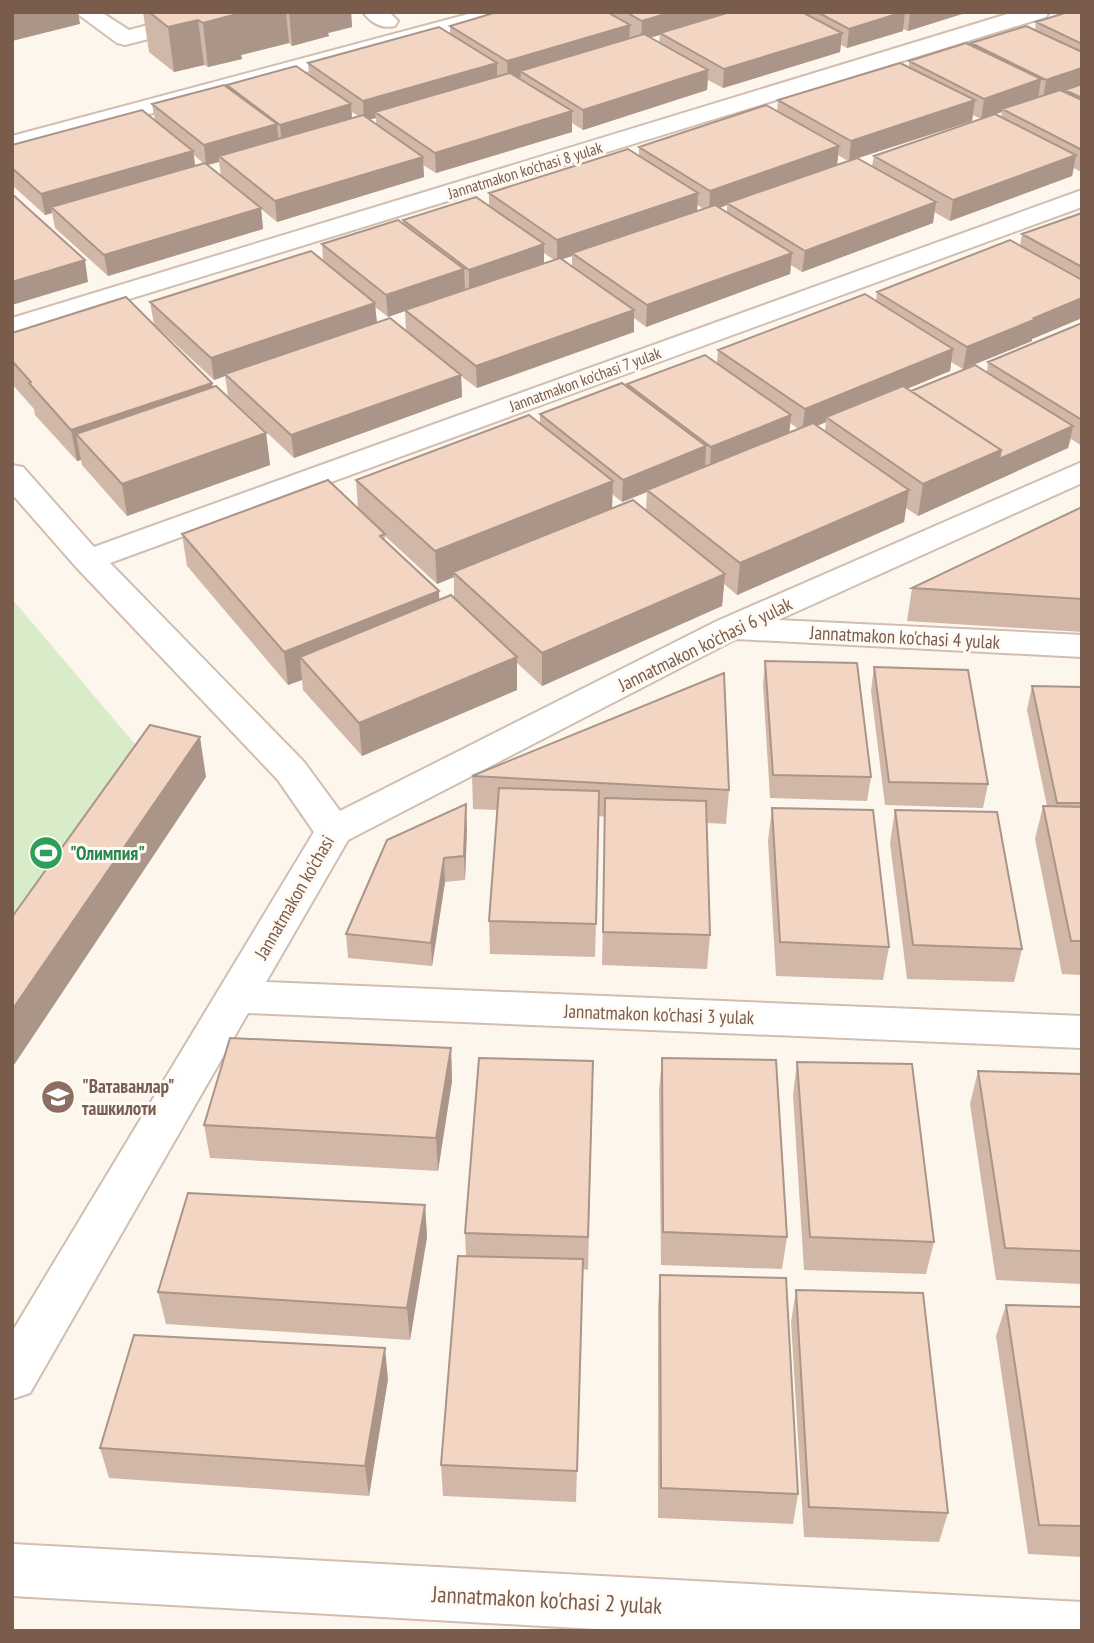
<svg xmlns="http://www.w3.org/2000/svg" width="1094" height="1643" viewBox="0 0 1094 1643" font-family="'PT Sans Narrow',sans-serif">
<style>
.green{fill:#d8ecc9}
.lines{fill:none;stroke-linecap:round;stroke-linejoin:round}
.minor-casing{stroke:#d1beb0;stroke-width:4}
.minor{fill:#fff;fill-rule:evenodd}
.wall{fill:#d1b7a8;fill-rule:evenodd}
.shaded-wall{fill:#aa9588}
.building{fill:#f3d5c3;stroke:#aa9588;stroke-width:2}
.labels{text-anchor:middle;stroke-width:6;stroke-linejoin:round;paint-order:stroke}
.far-street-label{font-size:16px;fill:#7a5c4d;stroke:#fffaf3}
.street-label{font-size:19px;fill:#7a5c4d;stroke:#fffaf3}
.leisure-label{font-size:19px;font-weight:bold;fill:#27864d;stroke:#fffaf3;text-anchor:start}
.education-label{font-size:19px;font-weight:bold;fill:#785e54;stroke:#fffaf3;text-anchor:start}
.near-street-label{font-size:23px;fill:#7a5c4d;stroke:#fffaf3}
</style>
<rect width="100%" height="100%" fill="#fdf6ec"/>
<path class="green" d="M12 599 146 757 12 948Z"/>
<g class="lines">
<g class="minor-casing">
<path id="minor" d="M75 12H101L129 30 198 12H236L233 17 125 45 117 43Z
M363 12H389L398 21 395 26C382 29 371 23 363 12Z
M476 12H513L510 17 12 151V136Z
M1014 12H1049L1046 17 12 335V318Z
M1082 190V207L110 563 304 762 340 811 717 621 1082 462V483L778 620 1082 635V657L736 639 348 840 266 982 1082 1016V1048L248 1013 30 1393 12 1399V1332L314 832 278 780 76 567 12 494V465L23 467 94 547Z
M12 1544 1082 1602V1631H631L12 1596Z"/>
</g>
<use href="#minor" class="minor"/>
</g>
<path class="wall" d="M143 12H351L352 27 328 33 329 36 292 46 289 43 241 55 242 59 208 67 204 65 174 72 149 52Z
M497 12H962V14L908 31 903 29V31L847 48 841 45 840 52 723 88 708 80 707 90 583 130 572 123V132L436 173 423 165 424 177 277 222 261 209 263 229 108 276 55 228 52 213 45 215 12 185V145L155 120 152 104 227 87V85L309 75 308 63 450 34V26ZM660 35 659 43 650 38ZM352 112 358 116 352 118ZM376 118V124L370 119ZM194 155 203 163 195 165ZM219 162 221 176 208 165Z
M1082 12V170L1079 171 1074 168 1072 176 950 221 934 212 933 223 802 272 791 265 790 274 646 327 634 318V332L477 388 461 376 462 397 294 458 228 396 225 376 214 380 154 324 150 302 323 261 322 244 403 223V220L489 206V193L639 156V147L777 111 778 100 909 67V61L971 45V43L1035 30 1036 22ZM1002 112 1001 117 874 156 872 166 858 158 972 121 973 115 981 119ZM838 155 846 160 848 161 837 164ZM697 205 704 209 697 211ZM727 205V212L720 208ZM544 253 554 260 544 263ZM572 256V266L562 259ZM375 307 388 317 405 311 406 330 377 322Z
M1082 213V318L1032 339V341L963 369 951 362 950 371 907 389 911 391 987 372 988 362 1082 323V446L1071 439 1068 448 918 516 906 508 904 522 737 595 724 584 722 606 542 686 517 663V690L362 756 303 690 302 680 288 685 187 566 182 534 358 509 356 480 540 424V414L627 387V384L717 363 718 350 876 301 877 292 1020 246 1022 234ZM826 422 825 431 817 426ZM790 423 797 428 798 429 789 432ZM647 492 646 511 612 508V494L622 502ZM385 536 437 584 454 577V598L439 600V591L385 541Z
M12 333 212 383 213 388 266 433 270 465 127 516 82 465 81 460 77 461 35 415 34 409 12 384Z
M1082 507V632L907 621 912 588Z
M765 661 871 777 867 801 770 798 763 685Z
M874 667 988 784 983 808 885 805 871 691Z
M1032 686 1082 687V975L1062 974 1035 839 1043 806H1047L1027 710Z
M472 776 729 790 726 824 707 823 710 935 707 969 602 965 605 817 599 816 595 957 490 954 489 921 498 810 473 809Z
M772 808 889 947 883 980 776 976 768 841Z
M895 810 1022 949 1014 982 907 979 890 843Z
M467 828 465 880 445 882 432 966 348 958 346 934Z
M451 1048 452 1081 438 1171 210 1158 204 1125Z
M662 1058 787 1237 782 1269 661 1265 659 1091Z
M593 1061 588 1270 583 1269 576 1502 443 1496 441 1465 466 1256 465 1233Z
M797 1062 934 1242 926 1274 804 1270 793 1095Z
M978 1071 1082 1074V1284L996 1280 970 1104Z
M425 1205 427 1237 410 1340 166 1324 158 1292Z
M660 1275 798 1494 793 1524 658 1518V1307Z
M796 1290 948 1513 939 1542 804 1537 791 1322Z
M1006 1305 1082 1307V1557L1028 1554 996 1336Z
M388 1379 369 1496 109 1478 100 1448Z"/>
<path class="shaded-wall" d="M15 12H78L80 24 12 41V13Z
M236 12H286L289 43 241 55 242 59 208 67 203 23Z
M289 12H351L352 27 328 33 329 36 292 46Z
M672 12H739L660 33V35L641 40 642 21Z
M903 12H905L903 31 847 48 849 29Z
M910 12H962V14L908 31Z
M198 20 204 65 174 72 168 27Z
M630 25 629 44 520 71 521 77 508 81 507 61Z
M842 33 840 52 723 88 724 69Z
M497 63V82L375 112 376 118 364 121 363 101Z
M1082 68V86L1065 90 1064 92 1043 100 1046 80Z
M708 70 707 90 583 130V110Z
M1041 79 1038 99 1002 109V112L981 119 984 99Z
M975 100 972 121 849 161 851 141Z
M351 104 352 124 282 145 280 125Z
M572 111V132L436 173 435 153Z
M277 124 279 144 219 156V162L206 165 204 145Z
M839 146 837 166 727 203V205L709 212 710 191Z
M193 151 196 172 51 207 52 213 45 215 41 194Z
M1076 155 1072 176 950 221 953 200Z
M423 157 424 177 277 222 275 201Z
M698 193 697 214 572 253V256L557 261V240Z
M936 202 933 223 802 272 805 251Z
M261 208 263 229 108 276 104 255Z
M544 244V266L469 291V270Z
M792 253 790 274 646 327 647 305Z
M85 260 88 282 12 305V282Z
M464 269 465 290 388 317 386 295Z
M1082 298V318L1032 339V341L963 369 967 347Z
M375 303 377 325 225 374V376L214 380 211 358Z
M634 310V332L477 388 476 366Z
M953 349 950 371 831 420 826 417V422L802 432 805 409Z
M461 375 462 397 294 458 291 435Z
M212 383 217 414 76 434 81 460 77 461 71 430Z
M791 415 789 437 710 470 711 447Z
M1073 426 1068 448 918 516 923 484 1001 450Z
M266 433 270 465 127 516 122 484Z
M706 446 705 469 647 490V492L622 502 623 480Z
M613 481 612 513 453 572 454 577 437 584 435 551Z
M909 490 904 522 737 595 740 563Z
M725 574 722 606 542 686V653Z
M439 591 440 623 300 657 302 680 288 685 284 652Z
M517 657V690L362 756 359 723Z
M200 737 206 777 12 1068V1010Z
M466 804 467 828 465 880 464 856Z
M444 858 445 882 432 966 431 943Z
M451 1048 452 1081 438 1171 436 1138Z
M425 1205 427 1237 410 1340 407 1308Z
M385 1348 388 1379 369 1496 365 1466Z"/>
<path class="building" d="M149 12H236L237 14 203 23 198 20 168 27Z
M497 12H607L630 25 507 61 450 26Z
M626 12H672L642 21Z
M730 12H802L842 33 724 69 660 33Z
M817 12H903L849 29Z
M1068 12H1082V44L1036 22Z
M1026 26 1082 52V68L1046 80 971 43Z
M439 27 497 63 363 101 308 63Z
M644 34 708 70 583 110 520 71Z
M966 43 1041 79 984 99 909 61Z
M900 63 975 100 851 141 778 100Z
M296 66 351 104 280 125 227 85Z
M510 73 572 111 435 153 375 112Z
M1082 84V98L1065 90Z
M224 85 277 124 204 145 152 104Z
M1060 90 1082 100V150L1002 109Z
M766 105 839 146 710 191 639 147Z
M142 110 193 151 41 194 12 168V145Z
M995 114 1076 155 953 200 874 156Z
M363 115 423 157 275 201 219 156Z
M628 149 698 193 557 240 489 193Z
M857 158 936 202 805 251 727 203Z
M205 163 261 208 104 255 51 207Z
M12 194 85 260 12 282Z
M476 197 544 244 469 270 403 220Z
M715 205 792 253 647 305 572 253Z
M1082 213V267L1022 234Z
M398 220 464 269 386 295 322 244Z
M1010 240 1082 280V298L1034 318 1036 319 967 347 877 292Z
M311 251 375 303 211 358 150 302Z
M560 258 634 310 476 366 405 310Z
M865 294 953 349 805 409 718 350Z
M126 297 212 383 71 430 29 383 31 382 12 361V333Z
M390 318 461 375 291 435 225 374Z
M1082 323V420L988 362Z
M705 355 791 415 711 447 627 384Z
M975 365 1073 426 999 459 1001 450 911 391Z
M622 383 706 446 623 480 540 414Z
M216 386 266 433 122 484 76 434Z
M903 386 1001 450 923 484 826 417Z
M529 415 613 481 435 551 356 480Z
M813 423 909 490 740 563 647 490Z
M328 480 385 534 380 536 439 591 284 652 182 534Z
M633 500 725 574 542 653 453 572Z
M1082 507V599L912 588Z
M451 595 517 657 359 723 300 657Z
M765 661 857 663 871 777 773 775Z
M874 667 968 670 988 784 889 782Z
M724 673 729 790 472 776Z
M1032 686 1082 687V803H1057Z
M150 725 200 737 12 1010V917Z
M499 788 599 791 596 924 489 921Z
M605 798 706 801 710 935 603 932Z
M466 804 464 856 444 858 431 943 346 934 387 840Z
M1043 806 1082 807V941H1071Z
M772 808 873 810 889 947 780 942Z
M895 810 997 812 1022 949 913 945Z
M230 1038 451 1048 436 1138 204 1125Z
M479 1058 593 1061 588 1237 465 1233Z
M662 1058 776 1060 787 1237 663 1232Z
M797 1062 912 1064 934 1242 810 1237Z
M978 1071 1082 1074V1251L1005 1248Z
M188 1193 425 1205 407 1308 158 1292Z
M458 1256 583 1259 577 1471 441 1465Z
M660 1275 786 1278 798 1494 661 1488Z
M796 1290 923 1293 948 1513 809 1507Z
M1006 1305 1082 1307V1526L1039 1525Z
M134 1335 385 1348 365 1466 100 1448Z"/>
<defs>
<g id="stadium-disc" transform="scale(1.75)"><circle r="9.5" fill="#2e9e5b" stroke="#fffaf3"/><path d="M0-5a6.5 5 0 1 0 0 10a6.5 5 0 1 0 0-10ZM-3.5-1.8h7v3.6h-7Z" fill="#fff"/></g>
<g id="school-disc" transform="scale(1.75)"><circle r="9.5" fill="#8d6e63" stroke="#fffaf3"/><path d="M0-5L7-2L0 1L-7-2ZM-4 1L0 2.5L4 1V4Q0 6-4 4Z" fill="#fff"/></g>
</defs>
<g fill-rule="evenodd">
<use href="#stadium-disc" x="46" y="853"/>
<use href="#school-disc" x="58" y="1097"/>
</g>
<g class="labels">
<g class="far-street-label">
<text transform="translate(525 170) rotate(-17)" y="6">Jannatmakon ko'chasi 8 yulak</text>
<text transform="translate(585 379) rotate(-20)" y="6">Jannatmakon ko'chasi 7 yulak</text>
</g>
<g class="street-label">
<text transform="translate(905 637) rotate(3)" y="7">Jannatmakon ko'chasi 4 yulak</text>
<text transform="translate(705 644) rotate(-26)" y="7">Jannatmakon ko'chasi 6 yulak</text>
<text transform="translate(294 897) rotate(-60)" y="7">Jannatmakon ko'chasi</text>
<text transform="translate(659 1014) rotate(2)" y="7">Jannatmakon ko'chasi 3 yulak</text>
</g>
<g class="leisure-label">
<text x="70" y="860">"Олимпия"</text>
</g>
<g class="education-label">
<text x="82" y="1093">"Ватаванлар"<tspan x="82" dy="22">ташкилоти</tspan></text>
</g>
<g class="near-street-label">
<text transform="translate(547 1600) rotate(3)" y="8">Jannatmakon ko'chasi 2 yulak</text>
</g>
</g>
<rect width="1094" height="1643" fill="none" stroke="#7a5c4d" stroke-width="28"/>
</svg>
